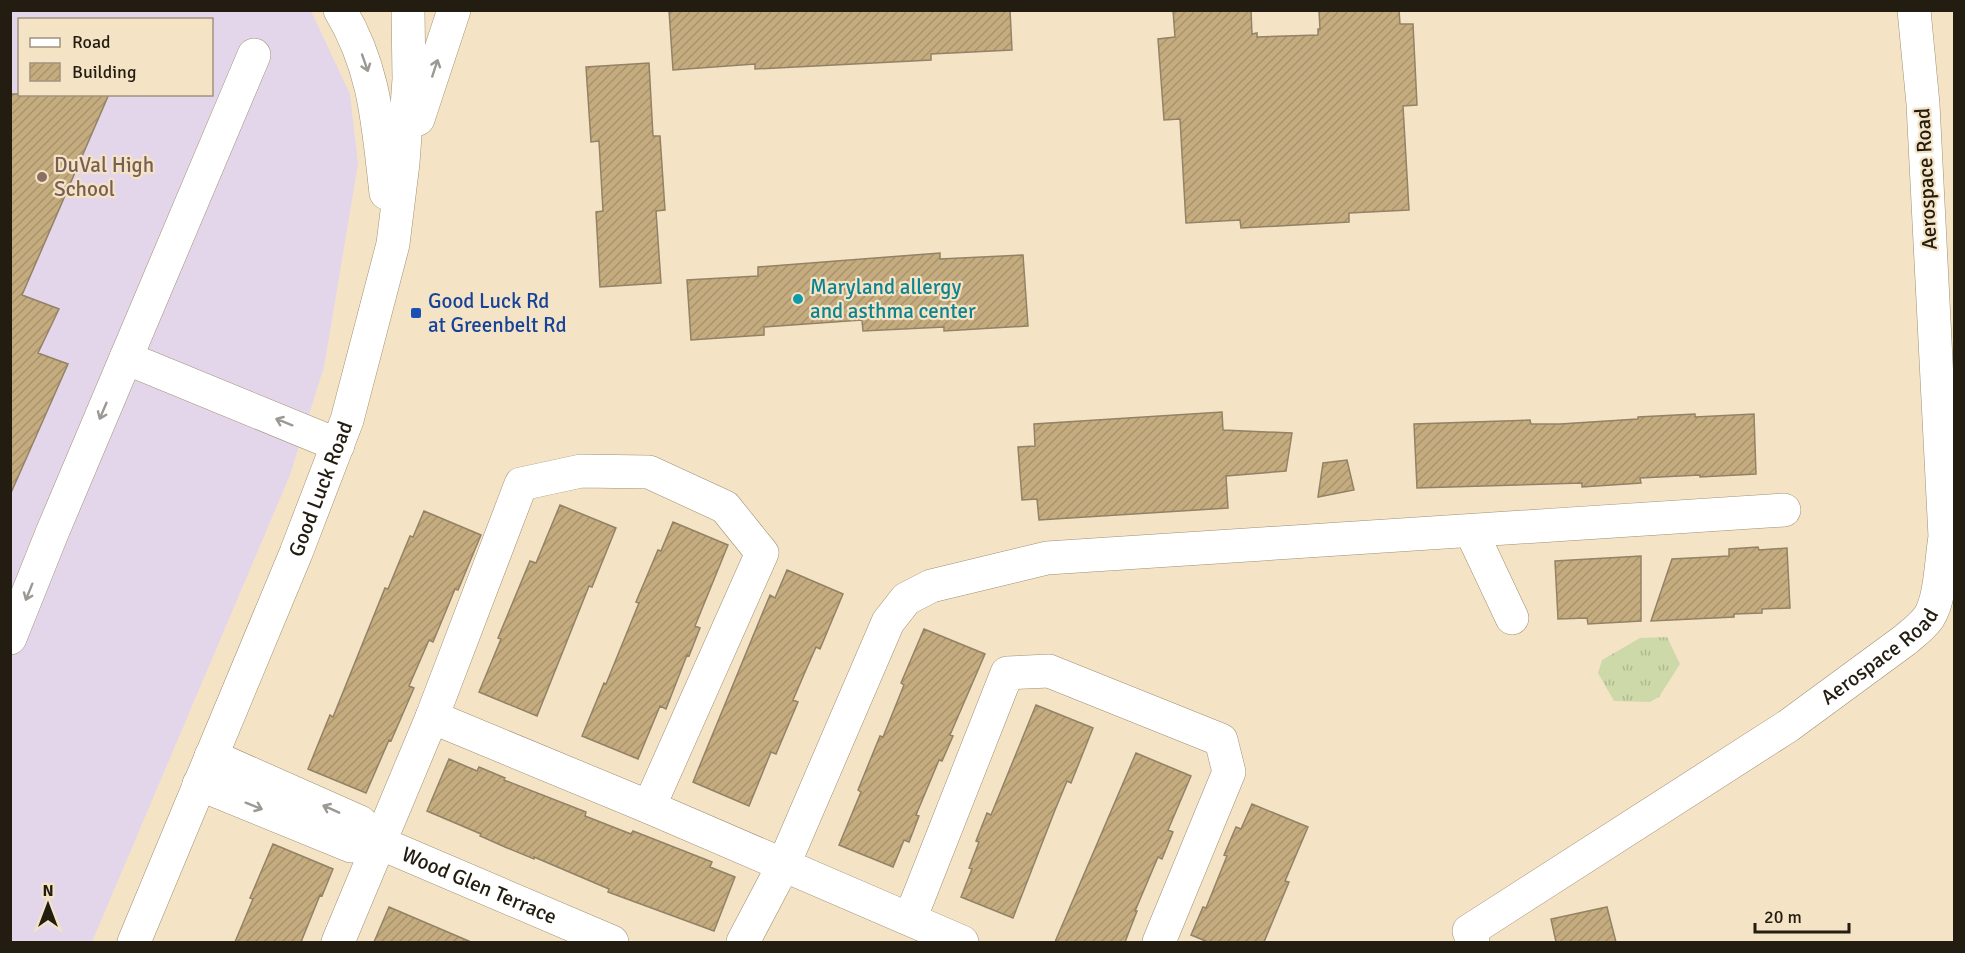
<svg xmlns="http://www.w3.org/2000/svg" width="1965" height="953" viewBox="0 0 1965 953" font-family="Signika,sans-serif">
<style>
.education{fill:#e4d6ea;fill-rule:evenodd}
.park{fill:url(#park-tufts)}
.building{fill:url(#building-hatch);stroke:#928266;stroke-width:1.5}
.lines{fill:none;stroke-linecap:round;stroke-linejoin:round}
.minor-casing{stroke:#9f8f73;stroke-width:34}
.major-casing{stroke:#9f8f73;stroke-width:34}
.minor{stroke:#fff;stroke-width:33}
.major{stroke:#fff;stroke-width:33}
.oneway{stroke:#9c9994}
.education-dot{fill:#8d6e63;stroke:#f5e3c5;stroke-width:2}
.culture-dot{fill:#0f9aa8;stroke:#f5e3c5;stroke-width:2}
.transit-dot{fill:#1a4fb4;stroke:#f5e3c5;stroke-width:2}
.labels{text-anchor:middle;stroke-width:4.5;stroke-linejoin:round;paint-order:stroke}
.education-label{font-size:21px;fill:#785e54;stroke:#f5e3c5;text-anchor:start}
.street-label{font-size:21px;fill:#221c11;stroke:#f5e3c5}
.culture-label{font-size:21px;fill:#0d838f;stroke:#f5e3c5;text-anchor:start}
.transit-label{font-size:21px;fill:#164399;stroke:#f5e3c5;text-anchor:start}
</style>
<defs>
<pattern id="park-tufts" width="24" height="20" patternUnits="userSpaceOnUse" patternTransform="scale(1.5)"><rect width="24" height="20" fill="#cdd9a9"/><path d="M3 7l-1-3M5 7V3M7 7l1-3M15 17l-1-3M17 17v-4M19 17l1-3" fill="none" stroke="#b0ba90"/></pattern>
<pattern id="building-hatch" width="6" height="6" patternUnits="userSpaceOnUse" patternTransform="scale(1.5)"><rect width="6" height="6" fill="#c5ac7f"/><path d="M-1 1l2-2M0 6l6-6M5 7l2-2" fill="none" stroke="#a9936d"/></pattern>
</defs>
<rect width="100%" height="100%" fill="#f5e3c5"/>
<path class="education" d="M10 11H311L350 94 358 164 324 367 290 475 92 942H11ZM20 20H212V94H20Z"/>
<path class="park" d="M1667 637 1680 664 1659 697 1650 702 1614 701 1598 673 1602 660 1640 638Z"/>
<path class="building" d="M669 10H1010L1012 50 931 54V60L755 69V64L673 70Z
M1173 10H1251L1252 34 1257 33V37L1318 35V29H1320L1319 10H1399L1400 24H1413L1417 105 1403 106 1409 210 1349 213V222L1241 228 1240 220 1186 223 1180 119 1164 120 1158 39 1175 37Z
M649 63 653 136H660L665 210 656 211 661 283 600 287 596 212 603 211 599 141 591 142 586 67Z
M10 94H109L22 295 59 309 38 353 68 364 10 495Z
M940 253V259L1023 255 1028 326 944 331V327L863 331 862 320 764 327V335L691 340 687 280 758 276V267Z
M1222 412 1223 430 1292 433 1286 471 1226 476 1228 508 1039 520 1037 499 1022 500 1018 447 1035 446 1034 424Z
M1695 414V417L1754 414 1756 474 1700 477V475L1640 478 1641 483 1582 487V483L1417 488 1414 424 1530 420 1531 424H1560L1638 419V417Z
M1347 460 1354 490 1318 497 1323 463Z
M560 505 616 528 592 587 589 586 537 716 479 692 501 639 498 638 530 561 536 563Z
M424 511 481 535 458 590 455 589 433 642 429 640 409 686 414 688 391 741 389 740 366 793 308 769 330 715 333 717 385 588 388 589 410 536 413 537Z
M673 522 728 545 695 626 700 628 689 656 687 655 666 709 660 706 638 759 582 736 604 683 606 684 639 603 636 602 658 550 661 551Z
M1758 547 1759 550 1787 548 1790 608 1762 609V613L1734 614V617L1651 621 1672 559 1729 556V549Z
M1641 556V621L1588 624 1587 618 1558 619 1555 561Z
M787 570 843 594 820 649 816 647 805 672 793 700 798 702 776 754 771 752 749 806 693 782 770 595 775 598Z
M924 629 985 654 950 735 953 736 942 761 939 760 916 815 919 816 909 842 904 840 893 867 839 845 861 792 858 790 880 736 883 737 904 685 901 683Z
M1036 705 1093 728 1071 783 1067 781 1055 810 1013 918 961 897 972 869 969 868 979 842 976 841 987 813 991 815Z
M1136 753 1191 776 1168 830 1173 832 1162 859 1158 857 1135 911H1137L1125 942H1055Z
M449 759 477 771 479 767 505 778 504 780 586 812 585 816 631 834 633 831 712 862 710 867 735 877 714 931 608 892 609 889 534 857V859L505 847 480 836 481 834 427 811Z
M1252 804 1308 827 1285 881 1289 882 1264 942H1208L1191 935 1203 907 1206 908 1227 856 1224 855 1236 827 1241 829Z
M273 844 333 869 322 896 320 895 301 942H235L253 899 250 898Z
M389 907 471 942H374Z
M1607 907 1616 942H1556L1551 919Z"/>
<g class="lines">
<g class="minor-casing">
<g id="minor">
<path d="M126 358 338 445"/>
<path d="M1471 531 1512 618"/>
<path d="M10 638 52 533 254 55"/>
<path d="M432 717 649 807 962 942"/>
<path d="M199 784 351 846 380 843 360 822 211 756"/>
<path id="s1" d="M380 843 612 942"/>
<path d="M910 919 1007 673 1049 671 1221 740 1229 772 1159 942"/>
<path d="M338 942 432 717 521 484 581 471 649 472 725 507 762 553 649 807"/>
<path d="M743 942 783 866 888 622 906 599 931 586 1047 558 1784 510"/>
<path id="s2" d="M1473 942 1469 931 1788 726 1905 640C1913 633 1922 627 1929 617 1941 598 1941 560 1945 537L1923 104 1914 10"/>
</g>
</g>
<g class="major-casing">
<g id="major">
<path d="M340 10C376 70 378 126 386 193"/>
<path d="M418 119 454 10"/>
<path id="s3" d="M134 942 296 553 347 420 393 244 403 163 409 79 408 10"/>
</g>
</g>
<use href="#minor" class="minor"/>
<use href="#major" class="major"/>
</g>
<defs><path id="oneway-shaft" d="M-6 0H5M1.5-3L5.5 0L1.5 3" fill="none" stroke-width="1.6" stroke-linecap="round" stroke-linejoin="round" transform="scale(1.5)"/></defs>
<g class="oneway">
<use href="#oneway-shaft" transform="translate(365 63) rotate(71)"/>
<use href="#oneway-shaft" transform="translate(435 68) rotate(-72)"/>
<use href="#oneway-shaft" transform="translate(103 411) rotate(113)"/>
<use href="#oneway-shaft" transform="translate(284 422) rotate(-158)"/>
<use href="#oneway-shaft" transform="translate(29 592) rotate(112)"/>
<use href="#oneway-shaft" transform="translate(254 806) rotate(22)"/>
<use href="#oneway-shaft" transform="translate(331 809) rotate(-156)"/>
</g>
<circle class="education-dot" cx="42" cy="177" r="6"/>
<circle class="culture-dot" cx="798" cy="299" r="6"/>
<rect class="transit-dot" x="410" y="307" width="12" height="12" rx="3"/>
<g class="labels">
<g class="education-label">
<text x="54" y="172">DuVal High<tspan x="54" dy="24">School</tspan></text>
</g>
<g class="street-label">
<text transform="translate(1926 179) rotate(-93)" y="7">Aerospace Road</text>
<text dy="7" stroke="none"><textPath href="#s3" startOffset="490">Good Luck Road</textPath></text>
<text dy="7" stroke="none"><textPath href="#s2" startOffset="506">Aerospace Road</textPath></text>
<text dy="7" stroke="none"><textPath href="#s1" startOffset="108">Wood Glen Terrace</textPath></text>
</g>
<g class="culture-label">
<text x="810" y="294">Maryland allergy<tspan x="810" dy="24">and asthma center</tspan></text>
</g>
<g class="transit-label">
<text x="428" y="308">Good Luck Rd<tspan x="428" dy="24">at Greenbelt Rd</tspan></text>
</g>
</g>
<rect width="1965" height="953" fill="none" stroke="#221c11" stroke-width="24"/>
<rect x="18" y="18" width="195" height="78" fill="#f5e3c5" stroke="#a1937d" stroke-width="1.5"/>
<rect x="30" y="38" width="30" height="9" fill="#ffffff" stroke="#a1937d" stroke-width="1.5"/>
<text x="72" y="48" font-size="18" fill="#221c11">Road</text>
<rect x="30" y="63" width="30" height="18" fill="url(#building-hatch)" stroke="#a1937d" stroke-width="1.5"/>
<text x="72" y="78" font-size="18" fill="#221c11">Building</text>
<g transform="translate(48 905)" stroke="#f5e3c5" stroke-width="4.5" paint-order="stroke">
<path d="M0-4.5L10 22L0 15L-10 22Z" fill="#221c11"/>
<text y="-9" font-size="16" font-weight="bold" text-anchor="middle" fill="#221c11">N</text>
</g>
<path d="M1755 923v9h94v-9" fill="none" stroke="#221c11" stroke-width="3"/>
<text x="1764" y="923" font-size="18" fill="#221c11" stroke="#f5e3c5" stroke-width="4.5" paint-order="stroke">20 m</text>
</svg>
